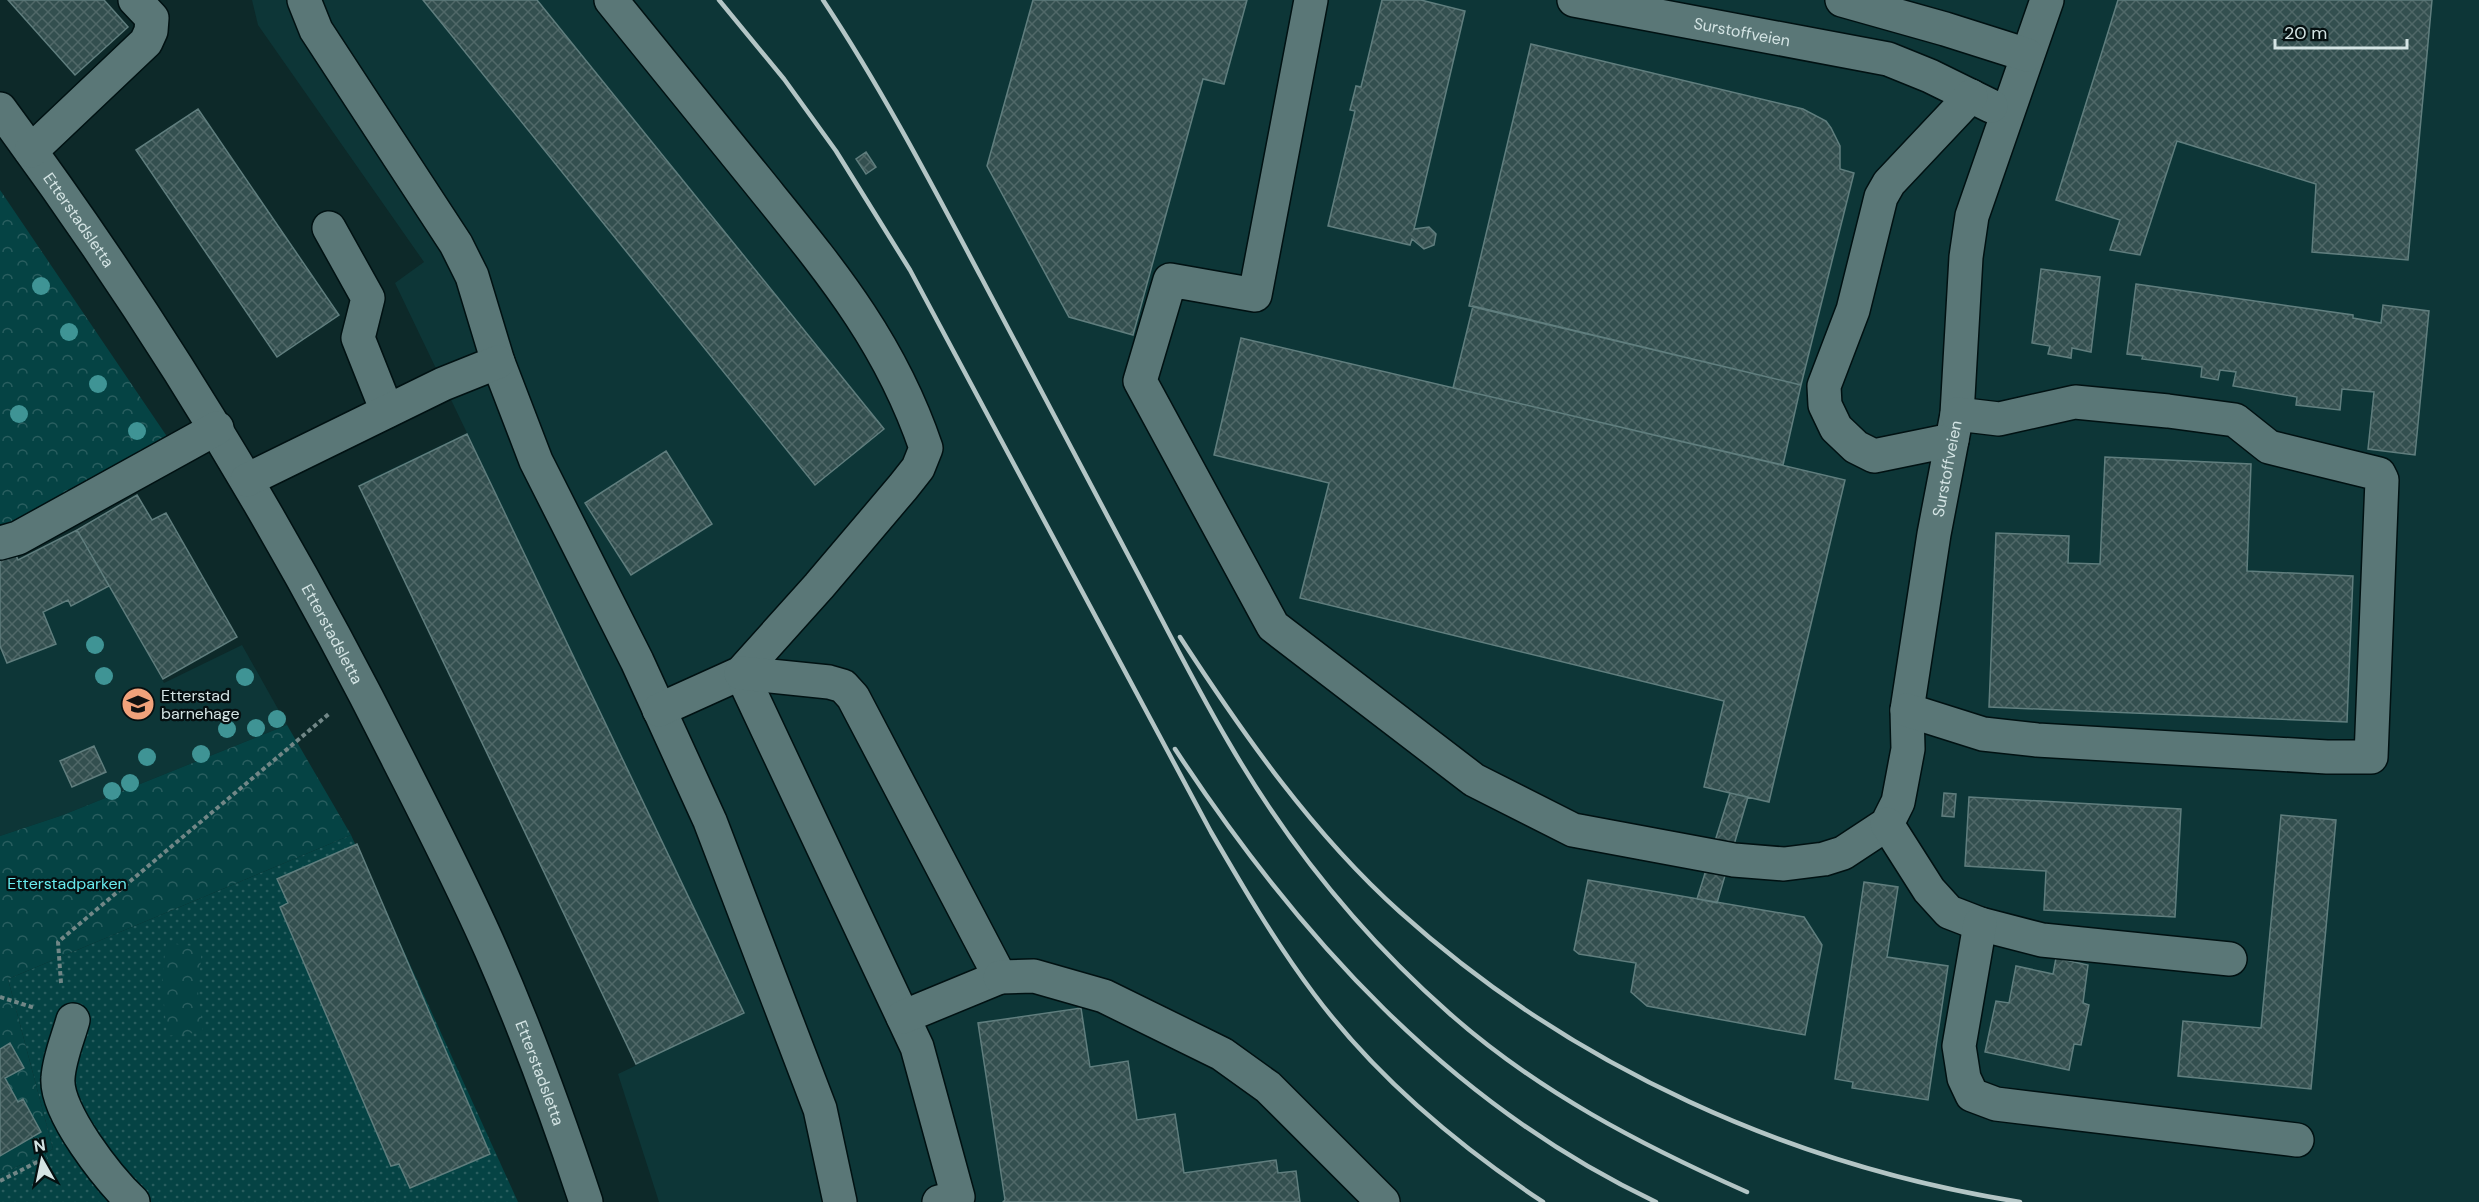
<svg xmlns="http://www.w3.org/2000/svg" width="2479" height="1202" viewBox="0 0 2479 1202" font-family="'DM Sans',sans-serif">
<style>
.built{fill:#0d3637}
.grass{fill:url(#grass-dots)}
.park{fill:url(#park-crowns)}
.building{fill:url(#building-cross-hatch);stroke:#607e7e;stroke-width:1.5}
.lines{fill:none;stroke-linecap:round;stroke-linejoin:round}
.minor-casing{stroke:#001112;stroke-width:36}
.path{stroke:#718787;stroke-width:4;stroke-dasharray:4.5 3;stroke-linecap:butt}
.minor{stroke:#5a7777;stroke-width:33}
.rail{stroke:#b3c5c5;stroke-width:4.5}
.tree{fill:#3f9495}
.labels{text-anchor:middle;stroke-width:4.5;stroke-linejoin:round;paint-order:stroke}
.street-label{font-size:16px;fill:#d4e4e4;stroke:#050f10}
.poi-label{font-size:16px;fill:#d4e4e4;stroke:#050f10;text-anchor:start}
.park-label{font-size:16px;fill:#68ebee;stroke:#050f10}
</style>
<defs>
<pattern id="grass-dots" width="8" height="8" patternUnits="userSpaceOnUse" patternTransform="scale(1.5)"><rect width="8" height="8" fill="#054344"/><path d="M2 2h.1M6 6h.1" fill="none" stroke="#295e5f" stroke-width="1.8" stroke-linecap="round"/></pattern>
<pattern id="park-crowns" width="20" height="18" patternUnits="userSpaceOnUse" patternTransform="scale(1.5)"><rect width="20" height="18" fill="#054344"/><path d="M2 6a3 3 0 1 1 6 0M12 15a3 3 0 1 1 6 0" fill="none" stroke="#295e5f"/></pattern>
<pattern id="building-cross-hatch" width="8" height="8" patternUnits="userSpaceOnUse" patternTransform="scale(1.5)"><rect width="8" height="8" fill="#334f4f"/><path d="M0 0l8 8M0 8l8-8" fill="none" stroke="#506868"/></pattern>
</defs>
<rect width="100%" height="100%" fill="#0d2929"/>
<path class="built" d="M252 0H2479V1202H659L618 1074 637 1065 360 484 467 433 395 283 424 262 258 25Z
M109 577 164 683 242 645 287 725 63 815 0 836V650L4 657 50 639 38 609Z"/>
<path class="grass" d="M351 835 518 1202H0V1175L53 1149 8 979Z"/>
<path class="park" d="M0 190 168 438 0 531Z
M287 725 351 835 8 979 53 1149 0 1175V836L63 815Z
M166 943 202 947 198 992 203 1032 167 1036 162 982Z"/>
<path class="building" d="M8 0H104L128 27 75 75Z
M423 0H537L884 429 815 485Z
M1033 0H1247L1224 84 1203 79 1133 335 1069 317 987 166Z
M1382 0H1421L1465 11 1414 229 1429 227 1436 234 1434 245 1424 249 1412 239 1410 245 1328 226 1355 111 1350 110 1356 86 1361 87Z
M2118 0H2432L2408 260 2312 252 2316 184 2177 141 2140 255 2110 250 2120 220 2056 200Z
M1531 44 1803 109 1826 121 1831 128 1840 146V169L1854 173 1801 385 1469 306Z
M198 109 339 315 277 357 136 150Z
M866 152 876 167 866 174 856 159Z
M2041 269 2100 277 2091 352 2072 348 2071 358 2048 354 2050 346 2032 343Z
M2136 284 2353 315V318L2381 323 2383 305 2429 311 2415 455 2368 449 2374 392 2342 389 2340 410 2296 405 2297 397 2233 386 2236 372 2220 370 2218 380 2201 377 2202 367 2142 359 2143 356 2127 354Z
M1473 306 1801 385 1783 465 1453 388Z
M1241 338 1845 480 1769 802 1704 787 1724 701 1300 598 1329 483 1214 455Z
M467 434 744 1013 636 1064 359 486Z
M666 451 712 524 631 575 585 503Z
M2105 457 2251 464 2247 571 2353 576 2347 722 1989 707 1996 533 2069 536 2068 563 2100 564Z
M137 495 152 520 166 513 237 637 163 679 77 530Z
M77 530 109 586 71 606 68 600 43 612 56 644 7 663 0 646V556L14 550 18 560Z
M94 746 106 772 72 787 60 761Z
M1730 793 1748 797 1717 903 1697 899Z
M1944 793 1956 794 1954 817 1942 816Z
M1969 797 2181 809 2175 917 2044 910 2046 871 1965 866Z
M2281 815 2336 820 2311 1089 2178 1076 2183 1021 2261 1028Z
M357 844 490 1154 410 1188 399 1164 391 1166 280 907 288 903 277 879Z
M1588 880 1804 917 1822 945 1805 1035 1647 1006 1631 992 1636 963 1579 954 1574 950Z
M1864 882 1898 887 1887 957 1948 966 1928 1100 1852 1088 1853 1082 1835 1079Z
M2056 958 2088 965 2083 1003 2089 1005 2081 1045 2074 1044 2069 1070 1985 1052 1996 1001 2009 1003 2016 966 2053 974Z
M1081 1008 1090 1067 1128 1061 1137 1120 1175 1114 1184 1173 1276 1160 1278 1173 1296 1171 1300 1202H1003L1005 1200 978 1023Z
M10 1043 24 1068 5 1078 18 1102 23 1099 41 1132 0 1156V1049Z"/>
<g class="lines">
<g class="minor-casing">
<g id="minor">
<path d="M304 0 316 30 456 244 472 276 498 362 536 461 637 661 710 821 820 1109 840 1202"/>
<path d="M611 0C659 60 708 120 757 180 828 268 889 339 926 448L918 468 903 487 819 586 741 673 659 710"/>
<path id="s1" d="M1311 0 1255 295 1170 280 1140 381 1273 626 1474 780 1573 830 1734 860 1784 864 1824 859 1843 853 1887 824 1898 802 1908 749 1907 710 1934 534 1957 414 1966 257 1972 216 2047 0"/>
<path id="s2" d="M1574 0 1888 59 1930 76 1991 106"/>
<path d="M1842 0 1945 29 2027 55"/>
<path id="s3" d="M0 109C152 314 284 531 398 759 430 822 463 886 491 950 527 1032 558 1117 586 1202"/>
<path d="M31 151 146 42 151 31 152 18 135 0"/>
<path d="M329 228 368 298 358 338 387 411"/>
<path d="M1952 440 1874 456 1856 447 1836 428 1825 405 1824 386 1853 310 1881 197 1889 183 1971 96"/>
<path d="M247 480 443 384 498 362"/>
<path d="M0 543 18 538 217 428"/>
<path d="M741 673 917 1047 958 1197 939 1202"/>
<path d="M741 673 829 682 843 686 853 697 1000 977 903 1017"/>
<path d="M1907 710 1983 734 2037 740 2327 757H2371L2382 480 2379 474 2269 447 2235 420 2168 411 2075 402 1999 419 1957 414"/>
<path d="M1887 824 1929 890 1949 912 1980 924 2042 940 2230 959"/>
<path d="M1980 924 1959 1046 1964 1078 1972 1095 1996 1104 2297 1140"/>
<path d="M1000 977 1034 976 1104 996 1222 1054 1268 1087 1383 1202"/>
<path d="M73 1020C68 1038 59 1059 58 1078 55 1112 109 1179 133 1202"/>
</g>
</g>
<path class="path" d="M61 983 58 942 330 713
M0 997 35 1008
M0 1181 47 1157"/>
<use href="#minor" class="minor"/>
<path class="rail" d="M719 0 784 79 836 151 910 270 1211 832C1243 887 1275 942 1314 994 1376 1077 1457 1145 1543 1202
M823 0C882 89 931 183 981 277 1033 375 1085 474 1137 572 1167 629 1196 687 1229 743 1287 843 1362 936 1449 1013 1537 1091 1641 1145 1747 1192
M1180 637C1243 734 1313 834 1400 912 1572 1067 1792 1166 2020 1202
M1175 749C1298 936 1450 1105 1656 1202"/>
</g>
<g class="tree">
<circle cx="41" cy="286" r="9"/>
<circle cx="69" cy="332" r="9"/>
<circle cx="98" cy="384" r="9"/>
<circle cx="19" cy="414" r="9"/>
<circle cx="137" cy="431" r="9"/>
<circle cx="95" cy="645" r="9"/>
<circle cx="104" cy="676" r="9"/>
<circle cx="245" cy="677" r="9"/>
<circle cx="277" cy="719" r="9"/>
<circle cx="256" cy="728" r="9"/>
<circle cx="227" cy="729" r="9"/>
<circle cx="201" cy="754" r="9"/>
<circle cx="147" cy="757" r="9"/>
<circle cx="130" cy="783" r="9"/>
<circle cx="112" cy="791" r="9"/>
</g>
<defs>
<g id="school-disc" transform="scale(1.725)"><circle r="9.5" fill="#f1a27b" stroke="#050f10"/><path d="M0-5L7-2L0 1L-7-2ZM-4 1L0 2.5L4 1V4Q0 6-4 4Z" fill="#111"/></g>
</defs>
<g fill-rule="evenodd">
<use href="#school-disc" x="138" y="704"/>
</g>
<g class="labels">
<g class="street-label">
<text dy="6" stroke="none"><textPath href="#s2" startOffset="171">Surstoffveien</textPath></text>
<text dy="6" stroke="none"><textPath href="#s3" startOffset="136">Etterstadsletta</textPath></text>
<text dy="6" stroke="none"><textPath href="#s1" startOffset="1824">Surstoffveien</textPath></text>
<text dy="6" stroke="none"><textPath href="#s3" startOffset="622">Etterstadsletta</textPath></text>
<text dy="6" stroke="none"><textPath href="#s3" startOffset="1108">Etterstadsletta</textPath></text>
</g>
<g class="poi-label">
<text x="161" y="701">Etterstad<tspan x="161" dy="18">barnehage</tspan></text>
</g>
<g class="park-label">
<text x="67" y="889">Etterstadparken</text>
</g>
</g>
<g transform="translate(42 1160) rotate(351)" stroke="#050f10" stroke-width="4.5" paint-order="stroke">
<path d="M0-4.5L10 22L0 15L-10 22Z" fill="#d4e4e4"/>
<text y="-9" font-size="16" font-weight="bold" text-anchor="middle" fill="#d4e4e4">N</text>
</g>
<path d="M2275 39v9h132v-9" fill="none" stroke="#d4e4e4" stroke-width="3"/>
<text x="2284" y="39" font-size="18" fill="#d4e4e4" stroke="#050f10" stroke-width="4.5" paint-order="stroke">20 m</text>
</svg>
